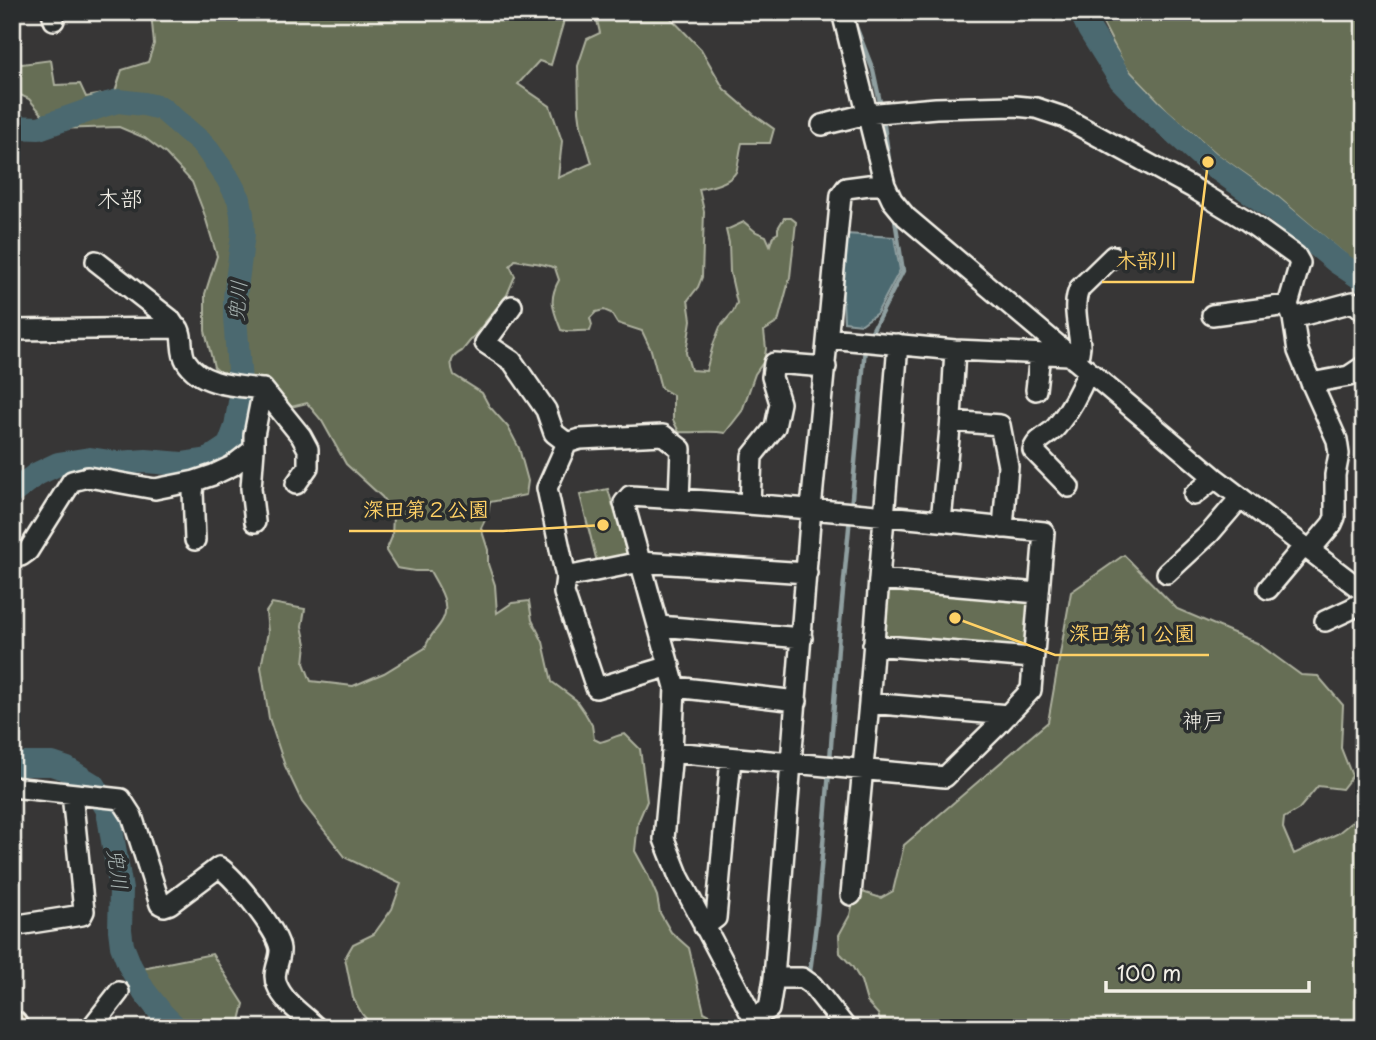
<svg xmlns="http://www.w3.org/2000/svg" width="1376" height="1040" viewBox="0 0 1376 1040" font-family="'Playpen Sans','Klee One',sans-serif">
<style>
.green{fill:#666e54;stroke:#adb09e;stroke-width:2}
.water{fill:#4c6970;stroke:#8f9fa0;stroke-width:2}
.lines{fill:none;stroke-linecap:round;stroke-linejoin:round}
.stream{stroke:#8f9fa0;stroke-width:4.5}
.river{stroke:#4c6970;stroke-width:24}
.minor-casing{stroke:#f4f1e8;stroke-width:24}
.highway-casing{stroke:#f4f1e8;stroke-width:35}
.minor{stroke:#2a2d2e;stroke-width:19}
.highway{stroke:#736b52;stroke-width:30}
.labels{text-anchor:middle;stroke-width:7;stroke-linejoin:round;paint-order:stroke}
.water-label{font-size:21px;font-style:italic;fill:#a8b4b2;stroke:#2a2d2e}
.neighbourhood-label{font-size:21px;fill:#f4f1e8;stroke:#2a2d2e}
.quarter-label{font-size:23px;fill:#f4f1e8;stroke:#2a2d2e}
.leader{fill:none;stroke:#ffd166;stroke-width:2.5}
.callout-dot{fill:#ffd166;stroke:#2a2d2e;stroke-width:2.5}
.callout-label{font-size:21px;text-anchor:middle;font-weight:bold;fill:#ffd166;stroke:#2a2d2e;stroke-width:7;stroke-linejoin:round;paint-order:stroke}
</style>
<rect width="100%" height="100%" fill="#373636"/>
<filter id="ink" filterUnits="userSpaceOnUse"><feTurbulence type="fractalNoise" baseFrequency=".0143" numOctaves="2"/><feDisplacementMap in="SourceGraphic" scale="14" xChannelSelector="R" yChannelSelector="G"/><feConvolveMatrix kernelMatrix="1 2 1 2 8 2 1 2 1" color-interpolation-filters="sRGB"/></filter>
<g filter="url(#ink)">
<path class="green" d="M151 12H564L563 24 551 65 539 61 518 84 550 106 562 141 558 178 592 163 581 126 579 111 578 66 587 39 600 33 595 12H665L701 49 724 89 753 114 774 129 770 143H742C740 149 738 168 736 172 730 183 711 187 699 189L704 211 702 277 698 287 688 300 691 320 686 353 691 370 706 371 713 345 720 327 733 312 737 303 730 272 729 243 726 230 744 222 756 232 766 236 770 245 773 236 778 233V228L784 218H791L796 222 790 277 778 322 764 331 766 349 764 361 755 374 742 411 725 433C710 430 695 433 679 432L673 420V395L661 388 651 350 642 331 617 323 611 313 604 310 596 312 590 318 592 325 590 331C580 330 570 333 561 330 553 309 548 300 559 280L555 268C541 262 530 263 515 260L510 266 515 276 507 295 462 351C451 357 449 362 454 375L482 393 489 406 508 427 519 448 528 481 526 495 490 502 488 514 481 528 488 550V564L495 585 497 613 512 603 529 601 532 620 543 642 552 682 576 700 585 713 592 725 594 739 600 742C610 740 616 735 625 734L640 749 647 801 638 822 635 851 647 873 657 896 660 913 671 932 689 948 704 1012 712 1016 727 1028H374L362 1014 353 998 345 958 353 944 374 934 392 909 401 884 346 858 302 802 285 766 269 718 261 667 268 632 266 612 272 603 305 609 302 626 306 644 304 663 311 681 353 686 384 673 425 648C430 633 438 630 443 619 451 603 437 584 430 571H415L397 568 386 551 392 537 393 514 382 497 346 464 322 421 307 403 291 407 269 381 228 380 214 367 205 331V294L217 256 204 213 192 182 166 154 145 138 119 127 55 129 29 99 12 91V60L22 64 51 60 55 85 80 84 86 97 115 92 122 70 148 62 154 44Z
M1097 12H1363L1364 269 1349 258 1278 197 1218 155 1167 110 1125 66Z
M608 489 627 554 625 560 598 566 580 495Z
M1124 555 1177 609 1257 643 1301 675 1318 676 1343 705 1341 748 1352 776 1342 789 1318 786 1299 809 1284 818 1283 828 1294 854 1337 834 1364 812V1028H882L878 1014 867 1002 861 981 852 966 840 953 839 935 850 915 853 902 859 891 881 898 893 891 904 845 1048 722 1071 592Z
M885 589 1026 597 1030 602 1026 647 1022 652 884 641 881 634Z
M212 954 244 1004 239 1025 241 1028H190L168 1009 153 993 142 968Z"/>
<path class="water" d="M846 234 894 237 900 270 877 313 862 324 844 322 842 278Z"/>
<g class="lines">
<path class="stream" d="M853 19 873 70 881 107
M883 119 890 166
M870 335 903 271 894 213
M851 509 865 347
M830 760 839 633 850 517
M812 975 810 972 817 916 829 772"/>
<path class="river" d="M1081 12 1089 29 1121 80 1152 112 1208 162 1271 207 1337 262 1364 280
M12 127 39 128 104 105 118 101 144 104 161 108 204 145 227 177 239 199 242 214 243 234 235 297V317L241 396 236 427 229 446 208 460 182 464 146 461 117 463 90 459 58 464 37 474 12 493
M12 764H52L67 769 93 785 108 810 121 890 120 930 122 946 130 966 144 991 162 1014 176 1028"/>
<g class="minor-casing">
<path id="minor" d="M52 12 54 20
M842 12 885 185 892 200 906 217 1215 478 1364 592
M822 125 867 114 936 108 1015 106 1036 108 1063 117 1193 188 1246 220 1296 256 1300 263 1288 305 1293 318 1298 351 1307 373 1337 440 1339 454 1335 475V517L1332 524 1310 550
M96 261 170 319 176 328
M512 306 485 343 512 361 546 410 554 433 567 443
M1212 315 1288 305
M1293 318 1353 302 1364 311
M12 330 176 328 179 329C184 339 180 352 186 361 201 386 238 386 263 389L254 435V449L232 466 213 475 195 481 155 489 88 477 72 481 28 551 21 556H12
M829 338 955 350 1069 355
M1075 360 1079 353 1080 346C1079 328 1071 304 1080 288L1113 256
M1311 383 1349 376 1364 366
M263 389 301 436 308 449V467L296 484
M1036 390 1040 354
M951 421 1000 425 1008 466 1003 528
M254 449 251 488 255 522
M195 481 193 492 195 540
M1069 487 1033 450C1037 438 1049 436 1057 426 1070 410 1080 391 1088 371
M1194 495 1215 478
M750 504 752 456 775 427 780 403 772 377 774 363 826 367
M941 521 951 418 955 350
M1167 573 1210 533 1240 498
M566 577 640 562 807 573
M879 579 1038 593
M1268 589 1304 546
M1325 621 1351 609 1364 601
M659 626 802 638
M873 645 1033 658
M670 666 596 688 564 593 566 577 547 488 567 443 580 439 663 435 681 449 679 499
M675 687 797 701
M869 703 1008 715
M672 752 945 777 997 726 1031 690 1044 532C906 517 768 504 630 496L624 503 675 687 672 752 664 839 679 877 753 1018 769 1009 774 978 811 509 841 195 846 188 869 185H885
M12 787 121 799 132 816 160 904 164 906 170 904 219 867C235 878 278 931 280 949 281 961 271 973 277 985 284 1003 304 1015 317 1028
M851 895 869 703 898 344
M12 926 82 915 84 911 72 794
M704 927 716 918 731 758
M774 978H802L812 985 846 1028
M91 1028 119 992"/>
</g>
<g class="highway-casing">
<path id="highway" d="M12 1026 13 1028"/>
</g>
<use href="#minor" class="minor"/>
<use href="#highway" class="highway"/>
</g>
</g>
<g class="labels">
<g class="water-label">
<text transform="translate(238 301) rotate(-86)" y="7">兜川</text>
<text transform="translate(117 869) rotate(82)" y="7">兜川</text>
</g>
<g class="neighbourhood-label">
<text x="1203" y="728">神戸</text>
</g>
<g class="quarter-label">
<text x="120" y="207">木部</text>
</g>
</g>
<path class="leader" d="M1208 162L1193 282H1102M603 525L503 531H349M955 618L1055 655H1209"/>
<g class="callout-dot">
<circle cx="1208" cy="162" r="7"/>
<circle cx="603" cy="525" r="7"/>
<circle cx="955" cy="618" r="7"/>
</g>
<g class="callout-label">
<text x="1147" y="268">木部川</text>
<text x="426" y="517">深田第２公園</text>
<text x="1132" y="641">深田第１公園</text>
</g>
<rect width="1376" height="1040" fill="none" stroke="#2a2d2e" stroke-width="42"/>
<rect x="21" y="21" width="1334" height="998" fill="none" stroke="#f4f1e8" stroke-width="2.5" filter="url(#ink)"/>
<path d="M1106 981v10h203v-10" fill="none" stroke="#f4f1e8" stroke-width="3.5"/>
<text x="1117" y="981" font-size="21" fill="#f4f1e8" stroke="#2a2d2e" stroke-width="5" paint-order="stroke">100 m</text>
</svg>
